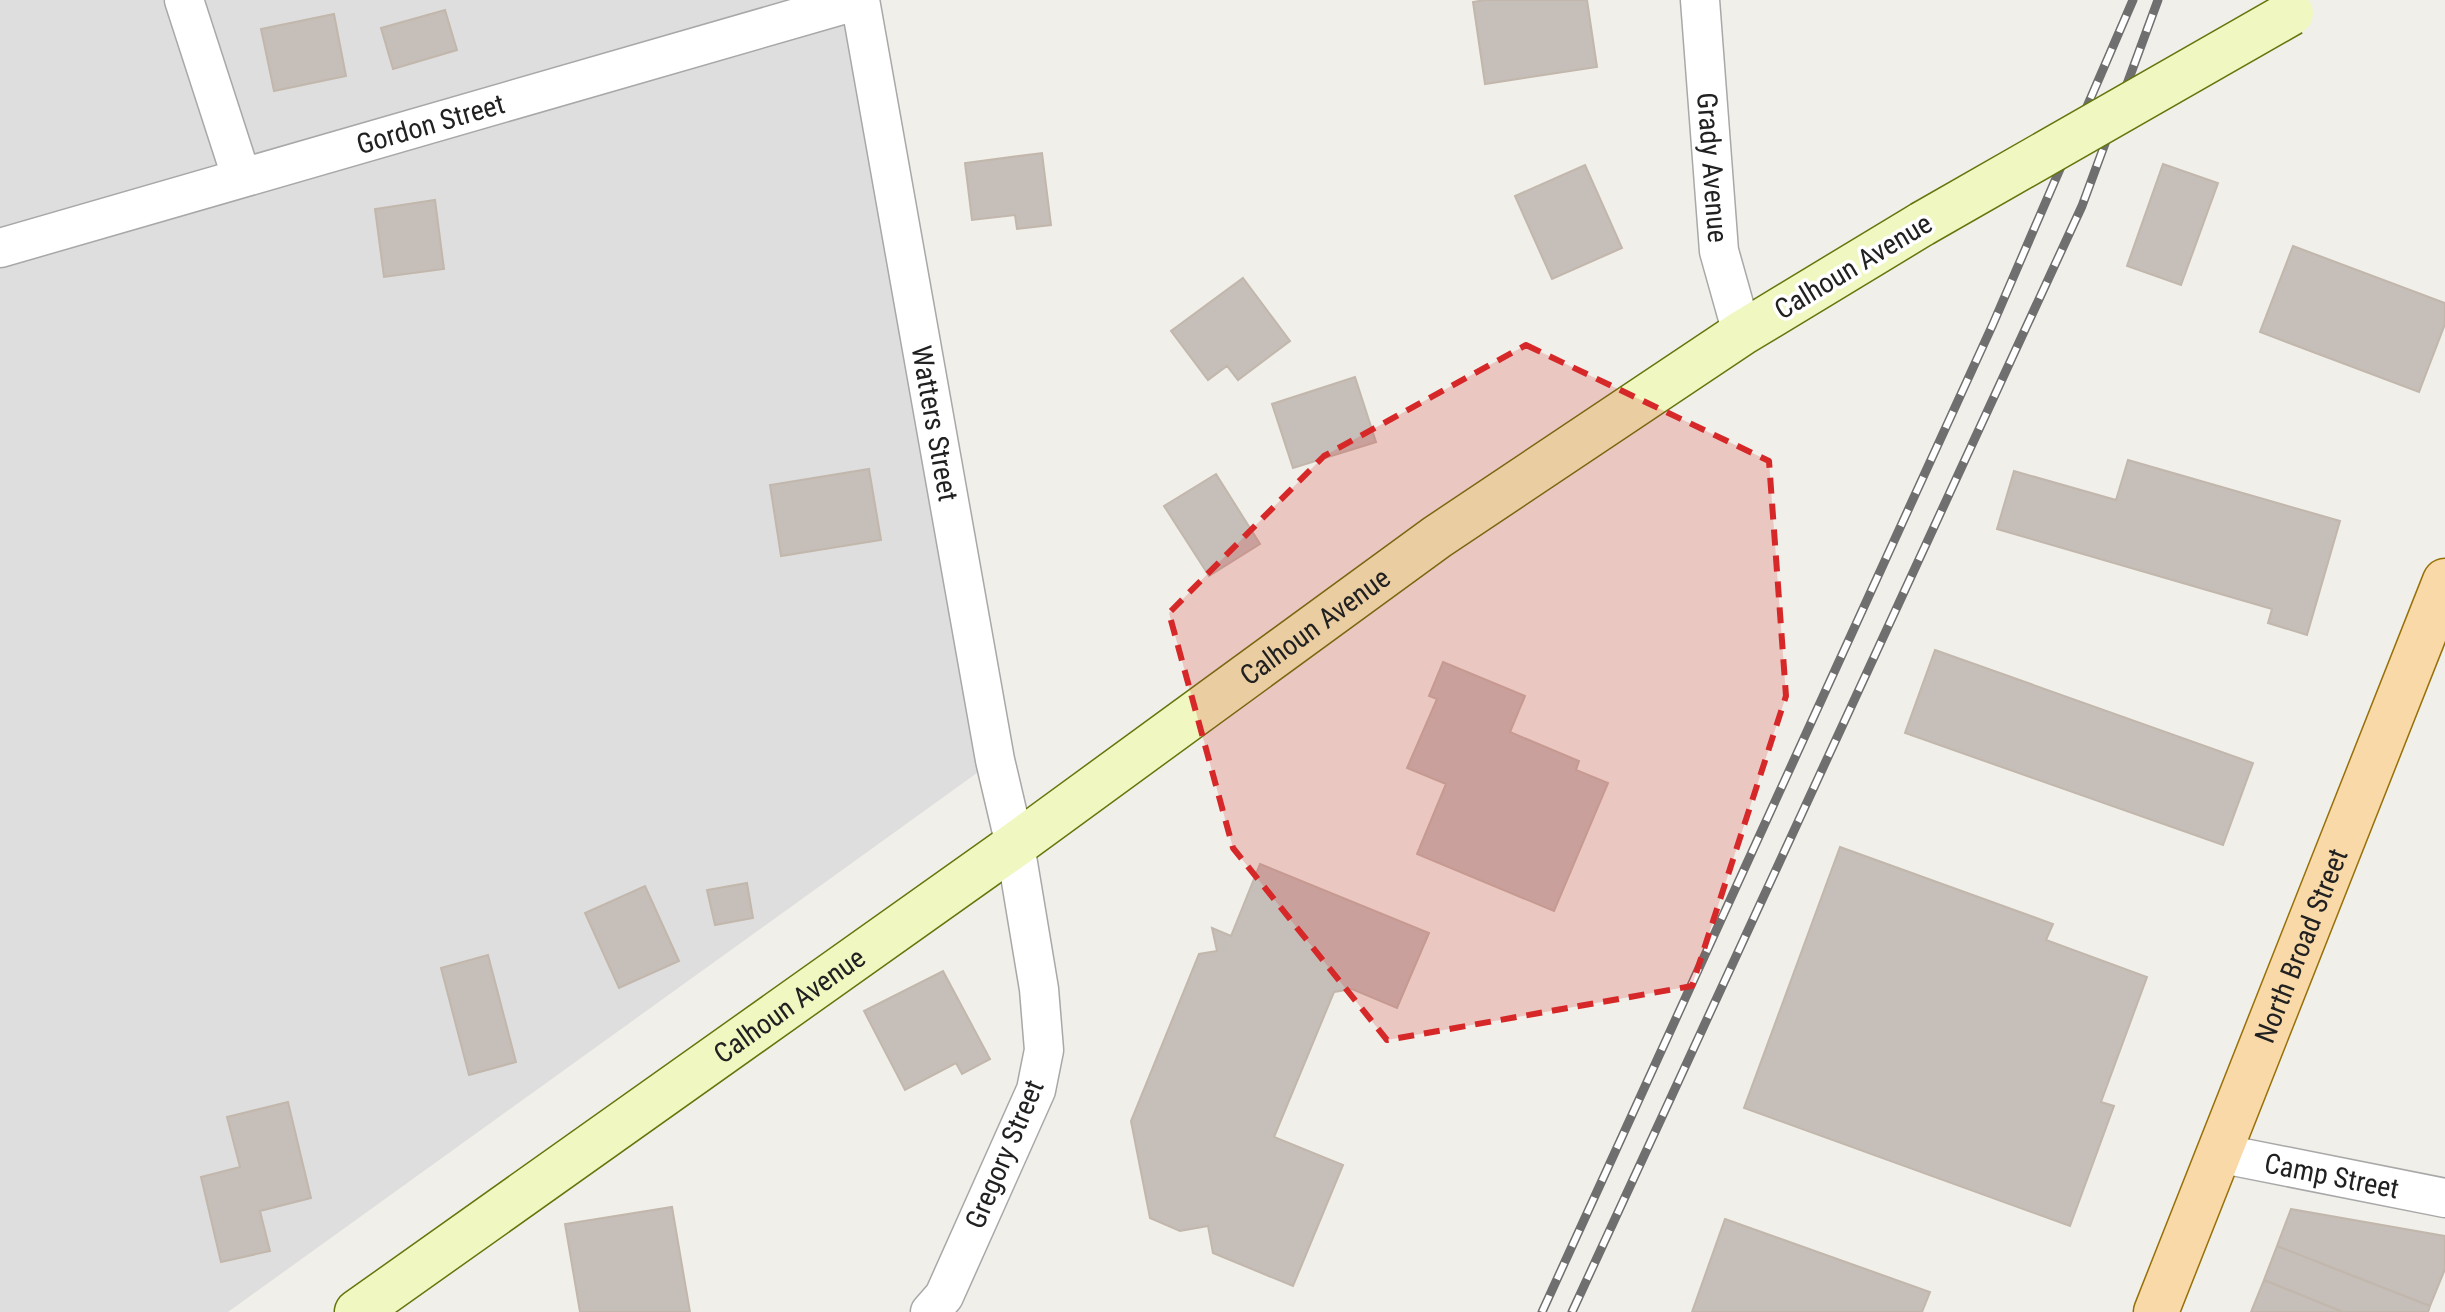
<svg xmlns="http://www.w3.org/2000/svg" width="2445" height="1312" viewBox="0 0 2445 1312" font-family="'Roboto Condensed',sans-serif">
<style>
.residential{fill:#dfdede}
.building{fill:#c6beb8;stroke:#c2b7ac;stroke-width:2}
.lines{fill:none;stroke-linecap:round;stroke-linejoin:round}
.street-casing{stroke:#a8a8a8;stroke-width:41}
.secondary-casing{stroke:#64760b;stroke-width:47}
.primary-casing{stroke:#977008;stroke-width:47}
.street{stroke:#fff;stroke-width:38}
.secondary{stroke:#f1f7c1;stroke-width:44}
.primary{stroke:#f8d9a7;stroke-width:44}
.rail-casing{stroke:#6f6f6f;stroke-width:9}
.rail{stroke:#fff;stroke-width:6;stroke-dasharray:18;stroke-linecap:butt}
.secondary-bridge-casing{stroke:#64760b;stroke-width:47;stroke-linecap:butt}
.secondary-bridge{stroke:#f1f7c1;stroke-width:44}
.marked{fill:#d62828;fill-opacity:0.2;stroke:#d62828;stroke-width:6;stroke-dasharray:16 10;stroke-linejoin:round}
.labels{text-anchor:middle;stroke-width:7;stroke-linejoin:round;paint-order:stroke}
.street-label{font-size:28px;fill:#212121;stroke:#fff}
</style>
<rect width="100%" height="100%" fill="#f1efe9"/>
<path class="residential" d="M0 0H860L995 760 228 1312H0Z"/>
<path class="building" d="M1485 0H1587L1597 67 1485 84 1473 2Z
M445 10 457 50 393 69 381 28Z
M334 14 346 76 274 91 261 29Z
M1042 153 1051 225 1017 229 1015 215 972 220 965 163Z
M2163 164 2218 183 2181 285 2127 266Z
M1585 165 1622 248 1552 279 1515 196Z
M435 200 444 269 384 277 375 209Z
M2293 246 2445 303V324L2419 392 2260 332Z
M1243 278 1290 341 1238 380 1227 366 1208 380 1171 331Z
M1355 377 1376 442 1293 468 1272 404Z
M2128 460 2340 521 2307 635 2268 623 2272 609 1997 529 2014 471 2116 500Z
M869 469 881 540 781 556 770 485Z
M1216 474 1260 544 1209 576 1164 506Z
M1935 650 2253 763 2223 845 1905 733Z
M1443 662 1525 696 1510 732 1579 761 1576 770 1608 783 1554 911 1417 854 1446 784 1407 768 1437 699 1429 696Z
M1840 847 2053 924 2046 940 2147 977 2101 1102 2114 1106 2070 1226 1744 1108Z
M1260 864 1429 933 1397 1008 1352 989 1334 992 1274 1137 1343 1165 1293 1286 1213 1253 1208 1226 1180 1231 1150 1218 1131 1121 1199 954 1217 951 1212 928 1231 936Z
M747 883 753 918 715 925 707 890Z
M645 886 679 961 619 988 585 913Z
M488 955 516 1062 469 1075 441 968Z
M943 971 990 1059 962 1074 956 1063 905 1090 864 1011Z
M288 1102 311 1198 260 1211 270 1251 221 1262 201 1177 240 1167 227 1117Z
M672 1207 690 1312H580L565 1224Z
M2291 1209 2445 1236V1269L2430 1306 2277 1246Z
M1725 1219 1930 1292 1922 1312H1692Z
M2277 1246 2430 1306 2428 1312H2343L2264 1280Z
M2264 1280 2343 1312H2251Z"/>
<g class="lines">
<g class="street-casing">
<g id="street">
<path d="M184 0 241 176"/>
<path id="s1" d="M860 0 995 760 1015 845 1039 989 1044 1050 1036 1090 944 1296 930 1312"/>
<path id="s2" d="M1700 0 1719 251 1742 333"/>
<path id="s3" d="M0 248 859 0"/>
<path id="s4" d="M2218 1153 2445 1198"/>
</g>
</g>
<g class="secondary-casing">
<g id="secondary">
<path id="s5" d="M357 1312 1015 845 1437 537 1742 333 1922 224"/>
</g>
</g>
<g class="primary-casing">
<g id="primary">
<path id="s6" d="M2156 1312 2445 581"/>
</g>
</g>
<use href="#street" class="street"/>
<use href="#secondary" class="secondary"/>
<use href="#primary" class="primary"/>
<g class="rail-casing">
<path id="rail" d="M1542 1312 1993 324 2133 0
M1572 1312 2082 206 2158 0"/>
</g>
<use href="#rail" class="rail"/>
<g class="secondary-bridge-casing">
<path id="secondary-bridge" d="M1922 224 2291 13"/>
</g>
<use href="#secondary-bridge" class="secondary-bridge"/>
</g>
<path class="marked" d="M1526 345 1769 461 1786 696 1692 986 1387 1040 1233 848 1169 613 1324 456Z"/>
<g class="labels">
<g class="street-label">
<text dy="10" stroke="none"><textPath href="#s3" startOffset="448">Gordon Street</textPath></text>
<text dy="10" stroke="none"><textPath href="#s2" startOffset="168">Grady Avenue</textPath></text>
<text transform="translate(1853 266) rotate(-31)" y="10">Calhoun Avenue</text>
<text dy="10" stroke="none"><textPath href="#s1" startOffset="430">Watters Street</textPath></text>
<text dy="10" stroke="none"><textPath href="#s5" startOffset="1178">Calhoun Avenue</textPath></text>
<text dy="10" stroke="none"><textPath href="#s6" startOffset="394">North Broad Street</textPath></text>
<text dy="10" stroke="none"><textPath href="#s5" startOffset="530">Calhoun Avenue</textPath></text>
<text transform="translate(1004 1154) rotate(-67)" y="10">Gregory Street</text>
<text dy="10" stroke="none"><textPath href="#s4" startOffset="116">Camp Street</textPath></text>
</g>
</g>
</svg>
